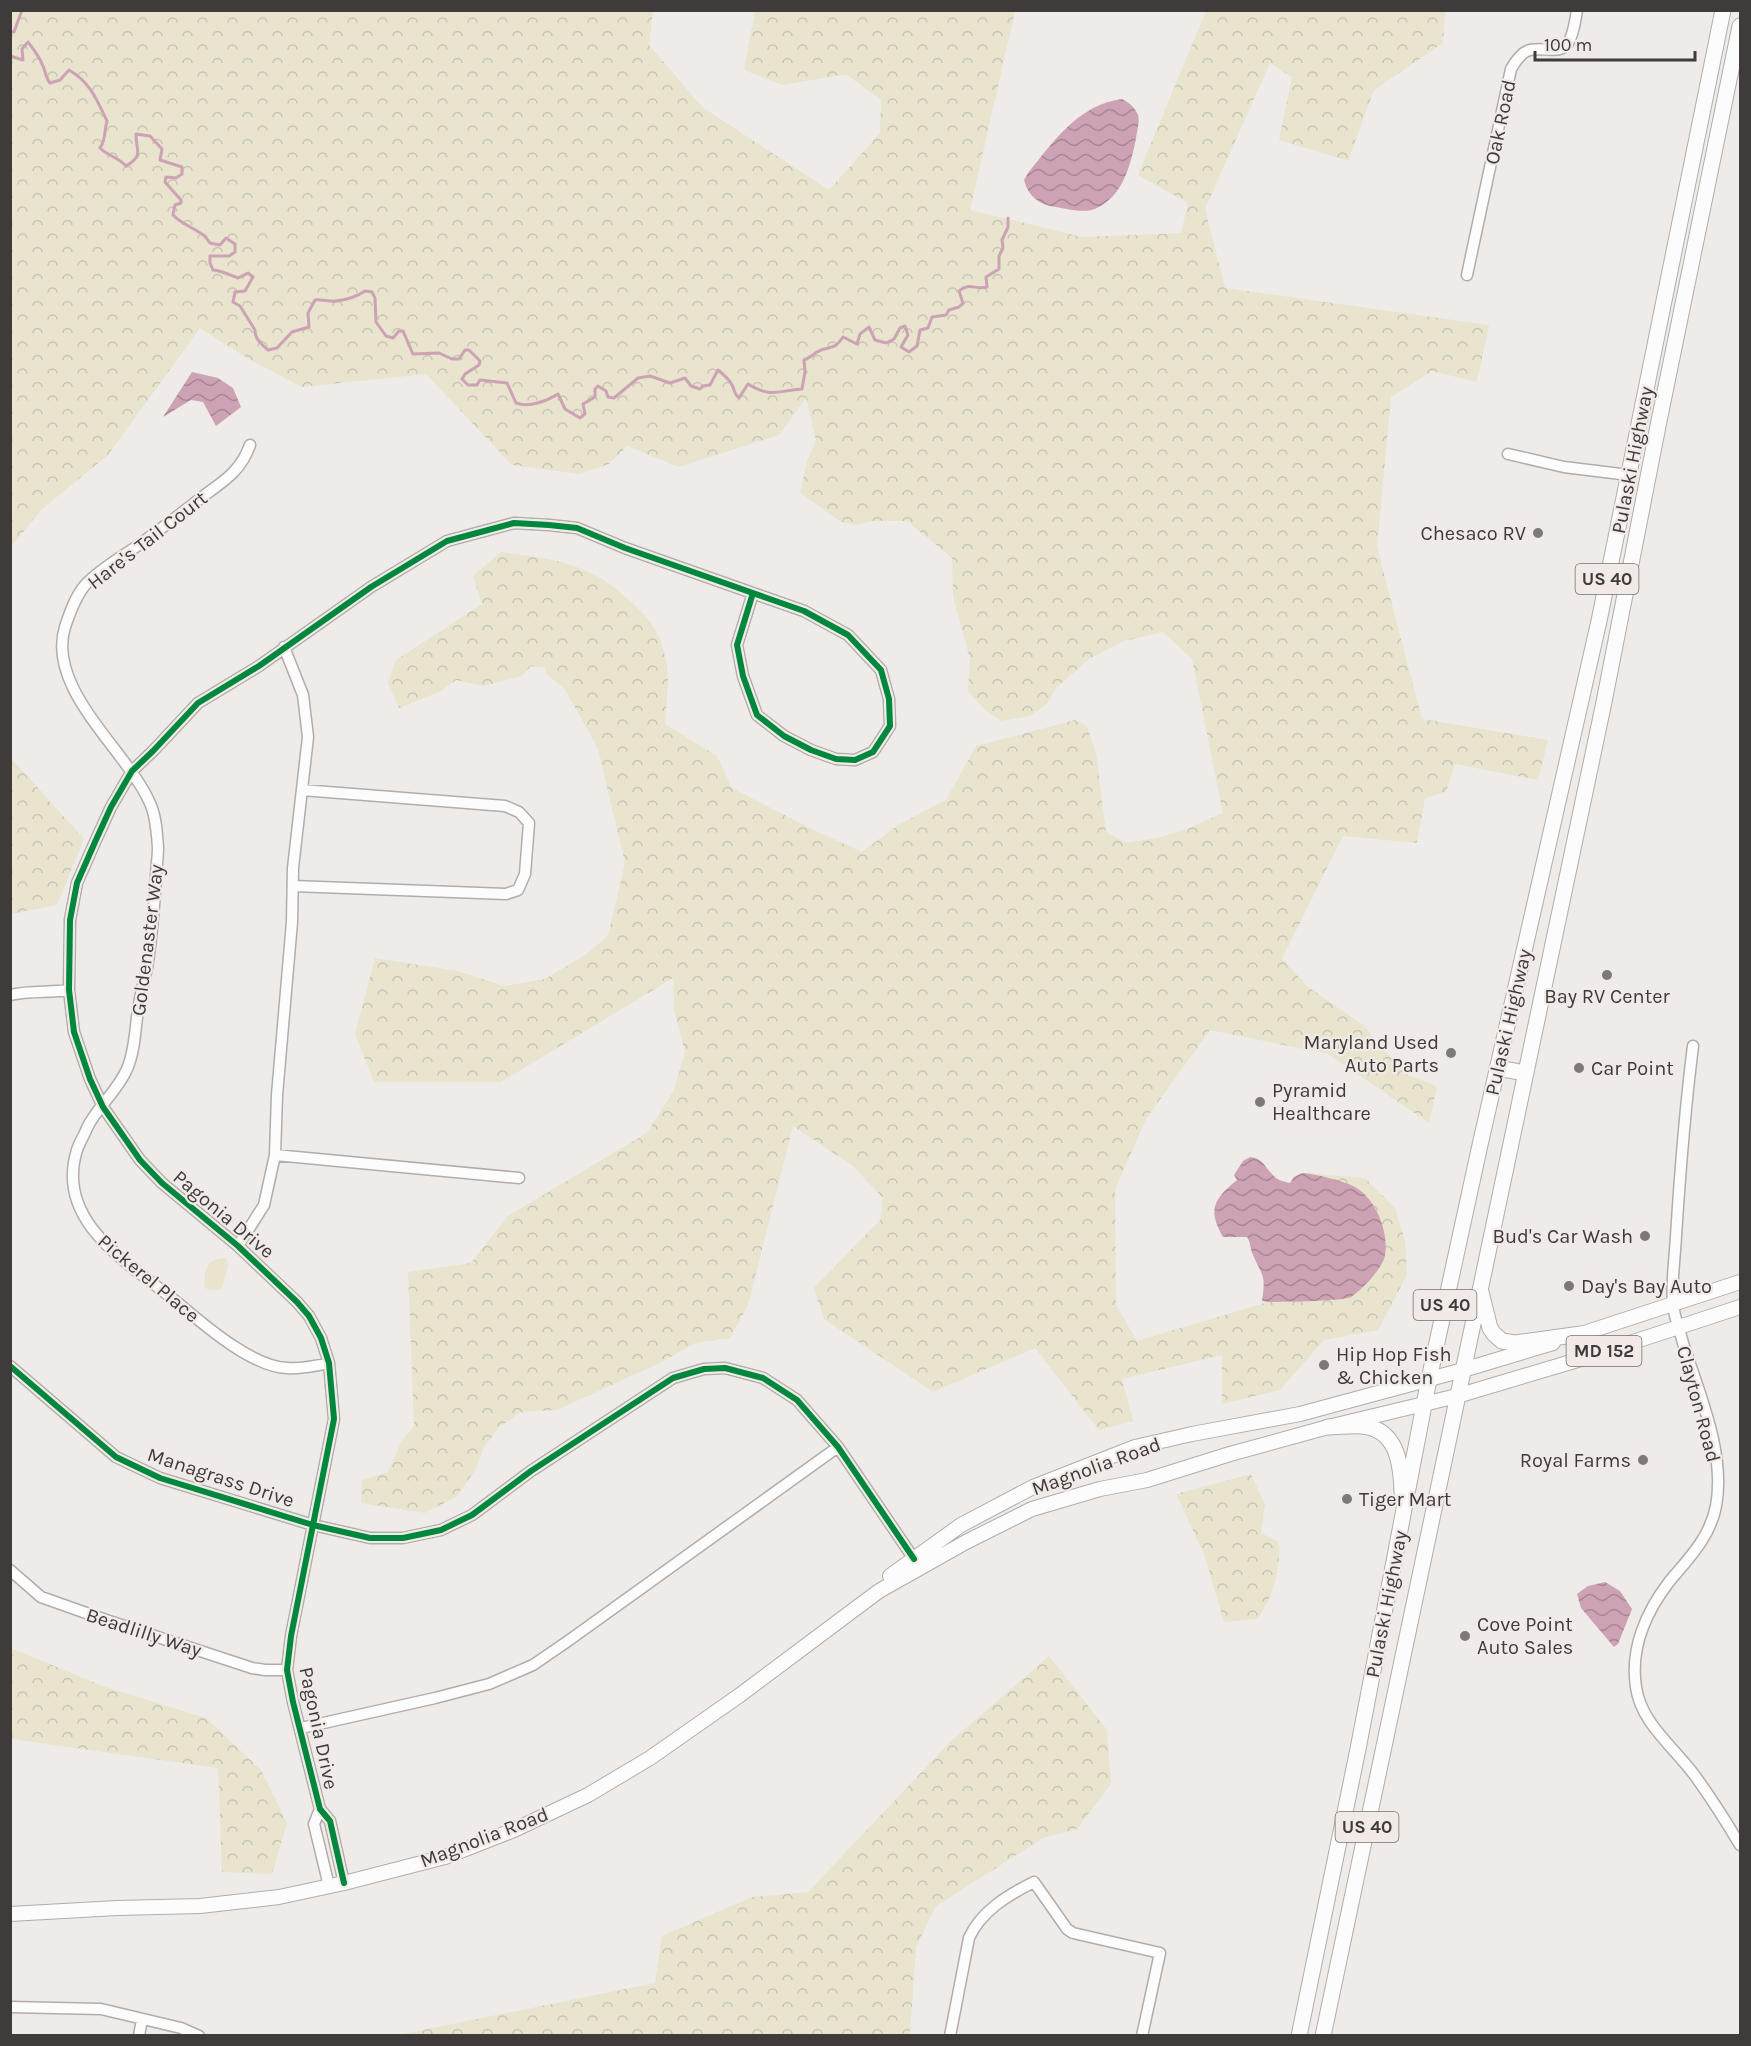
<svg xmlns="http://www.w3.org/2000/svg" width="1751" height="2046" viewBox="0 0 1751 2046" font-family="Karla,sans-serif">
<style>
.green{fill:#e8e4ce}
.forest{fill:url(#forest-crowns)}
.water{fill:url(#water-waves)}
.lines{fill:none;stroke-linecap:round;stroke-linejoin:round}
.stream{stroke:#cda2b4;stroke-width:3}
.minor-casing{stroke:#b0adab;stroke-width:13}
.major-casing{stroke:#b0adab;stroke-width:16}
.highway-casing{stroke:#b0adab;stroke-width:17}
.minor{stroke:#fdfcfc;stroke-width:10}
.major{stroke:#fdfcfc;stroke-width:14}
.highway{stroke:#fdfcfc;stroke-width:15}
.cycleway-casing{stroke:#f2eae6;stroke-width:10}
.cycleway{stroke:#00873e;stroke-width:6}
.poi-dot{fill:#7c7977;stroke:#f2eae6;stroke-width:2}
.labels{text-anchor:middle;stroke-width:4.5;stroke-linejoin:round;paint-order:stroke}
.shield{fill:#f2eae6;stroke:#74706e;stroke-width:1.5}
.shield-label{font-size:18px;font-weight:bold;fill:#3e3b3a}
.street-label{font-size:20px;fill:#3e3b3a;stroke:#f2eae6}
.poi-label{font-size:20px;fill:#3e3b3a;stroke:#f2eae6;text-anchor:start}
</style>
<defs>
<pattern id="forest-crowns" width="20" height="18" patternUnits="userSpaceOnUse" patternTransform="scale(1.5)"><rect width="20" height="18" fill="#e8e4ce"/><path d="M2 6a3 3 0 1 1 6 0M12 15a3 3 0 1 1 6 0" fill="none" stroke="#c8c4b2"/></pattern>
<pattern id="water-waves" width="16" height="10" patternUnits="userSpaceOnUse" patternTransform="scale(1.5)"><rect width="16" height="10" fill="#cda2b4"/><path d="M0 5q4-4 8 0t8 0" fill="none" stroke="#a88593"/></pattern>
</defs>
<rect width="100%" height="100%" fill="#efebe9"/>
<path class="green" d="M226 1258 228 1266 222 1288C215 1291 209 1292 204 1286 205 1268 206 1259 226 1258Z"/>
<path class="forest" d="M11 11H653L649 45 702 107 829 190 880 133 881 100 846 74 783 85 744 70 755 11H1015L970 210 1082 237 1181 233 1188 203 1138 175 1206 11H1445L1443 43 1374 90 1348 161 1279 140 1292 77 1270 63 1205 209 1225 288 1489 325 1477 382 1432 371 1391 397 1377 547 1422 719 1548 740 1538 780 1455 764 1446 792 1425 798 1417 843 1343 836 1282 959 1307 986 1364 1026 1405 1074 1434 1085 1437 1088 1429 1123 1328 1054 1210 1030 1146 1119 1115 1190 1116 1305 1137 1341 1268 1302 1349 1298 1355 1187 1307 1173 1365 1178 1395 1208 1405 1241 1407 1275 1378 1330 1324 1340 1280 1390 1222 1404V1355L1122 1379 1133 1421 1099 1430 1035 1348 933 1392 824 1319 814 1288 880 1220 883 1198 853 1166 793 1126 748 1305 730 1338 695 1343 662 1362 557 1410 522 1412 499 1427 483 1449 476 1469 456 1497 425 1513 361 1503 362 1480 388 1472 401 1442 414 1426 408 1272 471 1263 508 1216 647 1133 674 1090 685 1052 674 1010 673 978 501 1082H374L355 1034 375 958 458 971 505 986 545 979 585 955 608 936 625 863 598 749 565 689 546 674 545 667 531 666 522 676 483 686 456 680 439 692 399 708 388 683 396 660 482 604 473 576 501 552C555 559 591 563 631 602 651 620 660 633 666 660 670 675 666 707 665 724L717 756 732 788 812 829 862 852 898 825 946 800 976 746 1075 720 1087 726 1096 753 1106 832 1127 843 1161 837 1187 829 1223 813 1192 659 1163 632 1124 641 1089 659 1056 688 1047 704 1030 716 1001 721 985 710 968 691 970 659 953 596 952 558 907 521H873L856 525 841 522 800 493 807 461 816 440 806 398 779 435 679 467 627 446 609 464 579 474 512 465 426 374 302 387 247 358 200 328 108 455 42 509 11 547Z
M10 757 84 839 57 905 11 914Z
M1251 1474 1265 1504 1261 1533 1279 1542C1281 1568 1273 1598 1257 1619L1224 1622 1204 1554 1176 1494Z
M11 1648 105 1687 206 1718 261 1770 287 1823 272 1874 222 1872 218 1768 11 1739Z
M1049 1656 1107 1730 1111 1784 1077 1829 1043 1838 936 1906 916 1947 910 2035H398L655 1983 662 1936 752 1897 808 1892 951 1741Z"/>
<path class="water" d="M1122 99C1129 103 1135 107 1138 115 1140 122 1137 131 1136 138 1131 164 1123 196 1097 208 1086 214 1068 209 1056 207 1039 205 1028 196 1024 180L1028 173C1054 141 1078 105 1122 99Z
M192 372 218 378 233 388 241 407 216 426 203 402 191 400 163 417Z
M1250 1157C1264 1158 1266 1170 1276 1178 1280 1181 1286 1182 1290 1183L1294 1177 1302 1173C1312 1173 1347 1182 1355 1187 1376 1199 1389 1232 1385 1255 1383 1268 1362 1290 1351 1297 1342 1301 1282 1302 1268 1302L1262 1301C1266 1274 1263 1278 1253 1255 1250 1249 1251 1243 1247 1237H1223C1207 1209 1214 1199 1237 1180L1234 1175 1243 1161Z
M1605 1582 1620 1591 1632 1609 1618 1644 1614 1647 1581 1608 1577 1594 1588 1586Z"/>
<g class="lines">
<path class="stream" d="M10 31 14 32 22 10
M10 56 23 60 22 49 28 42C33 49 39 56 42 64 46 71 45 77 50 83L60 80 69 70C90 82 97 100 107 121 104 131 106 140 100 148 108 156 118 157 126 166 144 155 136 152 136 134L150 136 162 149 160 160 182 167V174L176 178 166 177 165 182 181 200V203L175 205 173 215C184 227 202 229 210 243L220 245 226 238 235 244V252L229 256H210V263L213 270C223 271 229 275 238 278L248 273 253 277 245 291 235 292 233 302 240 306 255 330C254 338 262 345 268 350L277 348 292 332 309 327 308 313 315 300C322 299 329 302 336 301 347 300 356 297 365 291L372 292 375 298 376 322 386 336 393 338 399 331H403L413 354 439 353 452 359H459L465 350H469L480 361 479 365 465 374 462 379 468 385H477L480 380 507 383 516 403C529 408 547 401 558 394L565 409 580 418 585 414 583 404 595 397V389L598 386 606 391 608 397 614 398 638 378 650 376 670 383 685 378 691 386 700 389 703 386 710 385 718 370C723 374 729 379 732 385 735 391 734 394 739 398L748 384C771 398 776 391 802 389L805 372 804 360C809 358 813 355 817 352 830 344 832 353 843 337L857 344 860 334 869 327 875 340 886 343 894 339 900 328 905 326 908 335 901 347 909 352 917 346 920 330 928 328 932 317 946 315 949 310 959 307 963 303 959 291C969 282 976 290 987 287L986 277 999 269V256L1003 248 1002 240 1008 227V218"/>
<g class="minor-casing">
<path id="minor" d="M1467 275 1511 69C1515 62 1520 54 1527 51 1540 45 1560 56 1568 43 1574 34 1575 21 1577 10
M250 445C241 471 224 481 202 497 182 513 161 529 140 544 122 557 101 568 86 584 76 595 70 612 65 627 46 688 125 749 149 801 156 814 157 834 158 848 158 858 156 868 156 878 154 908 152 939 147 968 144 982 140 996 138 1010 135 1029 135 1051 127 1069 117 1092 97 1107 87 1128 84 1136 79 1143 77 1150 53 1226 138 1268 184 1308 209 1329 254 1367 287 1368 301 1369 316 1366 329 1363
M1508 454 1564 467 1629 475
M293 886 506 894 518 890 525 874 529 823 519 812 505 806 302 790
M10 995C30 990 49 993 69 990
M1693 1046C1685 1109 1680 1173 1676 1236 1675 1257 1671 1283 1673 1304 1674 1317 1680 1331 1683 1343 1699 1393 1726 1454 1716 1506 1710 1538 1688 1559 1669 1582 1646 1612 1630 1649 1636 1687 1641 1725 1678 1750 1698 1780 1713 1801 1727 1823 1740 1845
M275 1155 519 1178
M238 1246 264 1205 275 1155 277 1095 292 922 293 868 308 737 303 695 284 647
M10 1366 116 1457 160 1478 313 1525 370 1538H403L441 1530 472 1515 531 1471 673 1378 704 1369 725 1368 763 1378 797 1400 838 1447 914 1559
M10 1570 41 1597 106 1620 252 1668 265 1670H287
M301 1728 435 1698 489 1684 533 1665 568 1641 838 1447
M320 1809 314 1824 329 1886
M344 1883 330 1821 320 1809 293 1702 287 1670 291 1636 334 1419 329 1363 321 1338 309 1316 297 1302 238 1246 162 1183 140 1160 103 1107 90 1079 74 1032 69 990 70 920 77 883 95 842 111 807 132 771 153 751 198 703 259 666 371 587 447 541 514 523 549 525 577 528 625 548 764 597 804 611 848 635 881 670 889 699 890 726 873 752 855 760 836 759 811 750 784 736 757 715 743 676 737 645 753 593
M10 2007 101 2009 181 2028 199 2036
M139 2036 142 2019
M950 2036 969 1938C981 1911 1008 1895 1034 1882L1067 1929 1073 1933 1160 1953 1142 2036"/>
</g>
<g class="major-casing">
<path id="major" d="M1572 1337 1740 1282
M890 1576 961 1525 1033 1487 1135 1447 1192 1434 1300 1414 1463 1370 1553 1343
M10 1914 117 1908 200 1906 279 1897 344 1883 445 1857 514 1830 588 1795 650 1758 740 1695 879 1591 966 1542 1032 1509 1100 1489 1147 1480 1230 1454 1328 1427 1457 1396 1581 1359 1740 1307"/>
</g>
<g class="highway-casing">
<path id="highway" d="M1497 1068 1526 1073
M1481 1292 1490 1328 1494 1334 1502 1341 1515 1343 1581 1334
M1328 1427C1339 1427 1351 1425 1362 1426 1397 1429 1401 1463 1402 1492
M1299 2036 1358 1749 1429 1379 1480 1145 1599 621 1723 10
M1323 2036 1604 702 1659 421 1740 26"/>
</g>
<use href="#minor" class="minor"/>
<use href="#major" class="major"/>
<use href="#highway" class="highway"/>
<g class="cycleway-casing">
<path id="cycleway" d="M10 1366 116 1457 160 1478 313 1525 370 1538H403L441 1530 472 1515 531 1471 673 1378 704 1369 725 1368 763 1378 797 1400 838 1447 914 1559
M344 1883 330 1821 320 1809 293 1702 287 1670 291 1636 334 1419 329 1363 321 1338 309 1316 297 1302 238 1246 162 1183 140 1160 103 1107 90 1079 74 1032 69 990 70 920 77 883 95 842 111 807 132 771 153 751 198 703 259 666 371 587 447 541 514 523 549 525 577 528 625 548 764 597 804 611 848 635 881 670 889 699 890 726 873 752 855 760 836 759 811 750 784 736 757 715 743 676 737 645 753 593"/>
</g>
<use href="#cycleway" class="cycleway"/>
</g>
<g class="poi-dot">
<circle cx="1538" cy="533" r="6"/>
<circle cx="1607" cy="975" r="6"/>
<circle cx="1451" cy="1053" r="6"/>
<circle cx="1579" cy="1068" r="6"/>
<circle cx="1260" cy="1102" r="6"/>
<circle cx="1645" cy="1236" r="6"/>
<circle cx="1569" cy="1286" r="6"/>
<circle cx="1324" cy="1365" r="6"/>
<circle cx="1643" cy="1460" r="6"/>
<circle cx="1347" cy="1499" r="6"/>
<circle cx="1465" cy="1636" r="6"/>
</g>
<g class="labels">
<g class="shield">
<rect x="1575.5" y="564" width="63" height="30" rx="4.5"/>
<rect x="1413.5" y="1290" width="63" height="30" rx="4.5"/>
<rect x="1566.5" y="1336" width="75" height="30" rx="4.5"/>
<rect x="1335.5" y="1812" width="63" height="30" rx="4.5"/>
</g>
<g class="shield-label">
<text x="1607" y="585">US 40</text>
<text x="1445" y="1311">US 40</text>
<text x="1604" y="1357">MD 152</text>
<text x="1367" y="1833">US 40</text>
</g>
<g class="street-label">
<text transform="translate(1500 122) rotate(-78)" y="7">Oak Road</text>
<text transform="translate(1632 460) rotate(-79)" y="7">Pulaski Highway</text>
<text transform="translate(147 540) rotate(-38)" y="7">Hare's Tail Court</text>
<text transform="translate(147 940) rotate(-83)" y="7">Goldenaster Way</text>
<text transform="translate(1508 1022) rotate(-77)" y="7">Pulaski Highway</text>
<text transform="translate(224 1214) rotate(40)" y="7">Pagonia Drive</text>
<text transform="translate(149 1278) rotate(40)" y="7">Pickerel Place</text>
<text transform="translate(1699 1404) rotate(75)" y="7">Clayton Road</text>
<text transform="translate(1096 1466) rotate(-20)" y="7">Magnolia Road</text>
<text transform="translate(221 1477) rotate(18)" y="7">Managrass Drive</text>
<text transform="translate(1386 1604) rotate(-79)" y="7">Pulaski Highway</text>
<text transform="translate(144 1632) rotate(18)" y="7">Beadlilly Way</text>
<text transform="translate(319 1728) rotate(78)" y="7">Pagonia Drive</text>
<text transform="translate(484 1837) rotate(-21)" y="7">Magnolia Road</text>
</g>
<g class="poi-label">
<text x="1526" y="540" text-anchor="end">Chesaco RV</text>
<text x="1607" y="1003" text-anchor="middle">Bay RV Center</text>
<text x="1439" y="1049" text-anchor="end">Maryland Used<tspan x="1439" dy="23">Auto Parts</tspan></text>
<text x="1591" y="1075">Car Point</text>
<text x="1272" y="1097">Pyramid<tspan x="1272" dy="23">Healthcare</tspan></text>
<text x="1633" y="1243" text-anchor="end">Bud's Car Wash</text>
<text x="1581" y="1293">Day's Bay Auto</text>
<text x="1336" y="1361">Hip Hop Fish<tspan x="1336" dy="23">&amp; Chicken</tspan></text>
<text x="1631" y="1467" text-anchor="end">Royal Farms</text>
<text x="1359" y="1506">Tiger Mart</text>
<text x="1477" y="1631">Cove Point<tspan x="1477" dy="23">Auto Sales</tspan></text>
</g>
</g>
<rect width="1751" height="2046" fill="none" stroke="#3e3b3a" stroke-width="24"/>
<path d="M1535 51v9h160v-9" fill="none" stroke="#3e3b3a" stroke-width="3"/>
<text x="1544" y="51" font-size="18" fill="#3e3b3a" stroke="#f2eae6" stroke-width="4.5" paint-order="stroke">100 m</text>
</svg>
